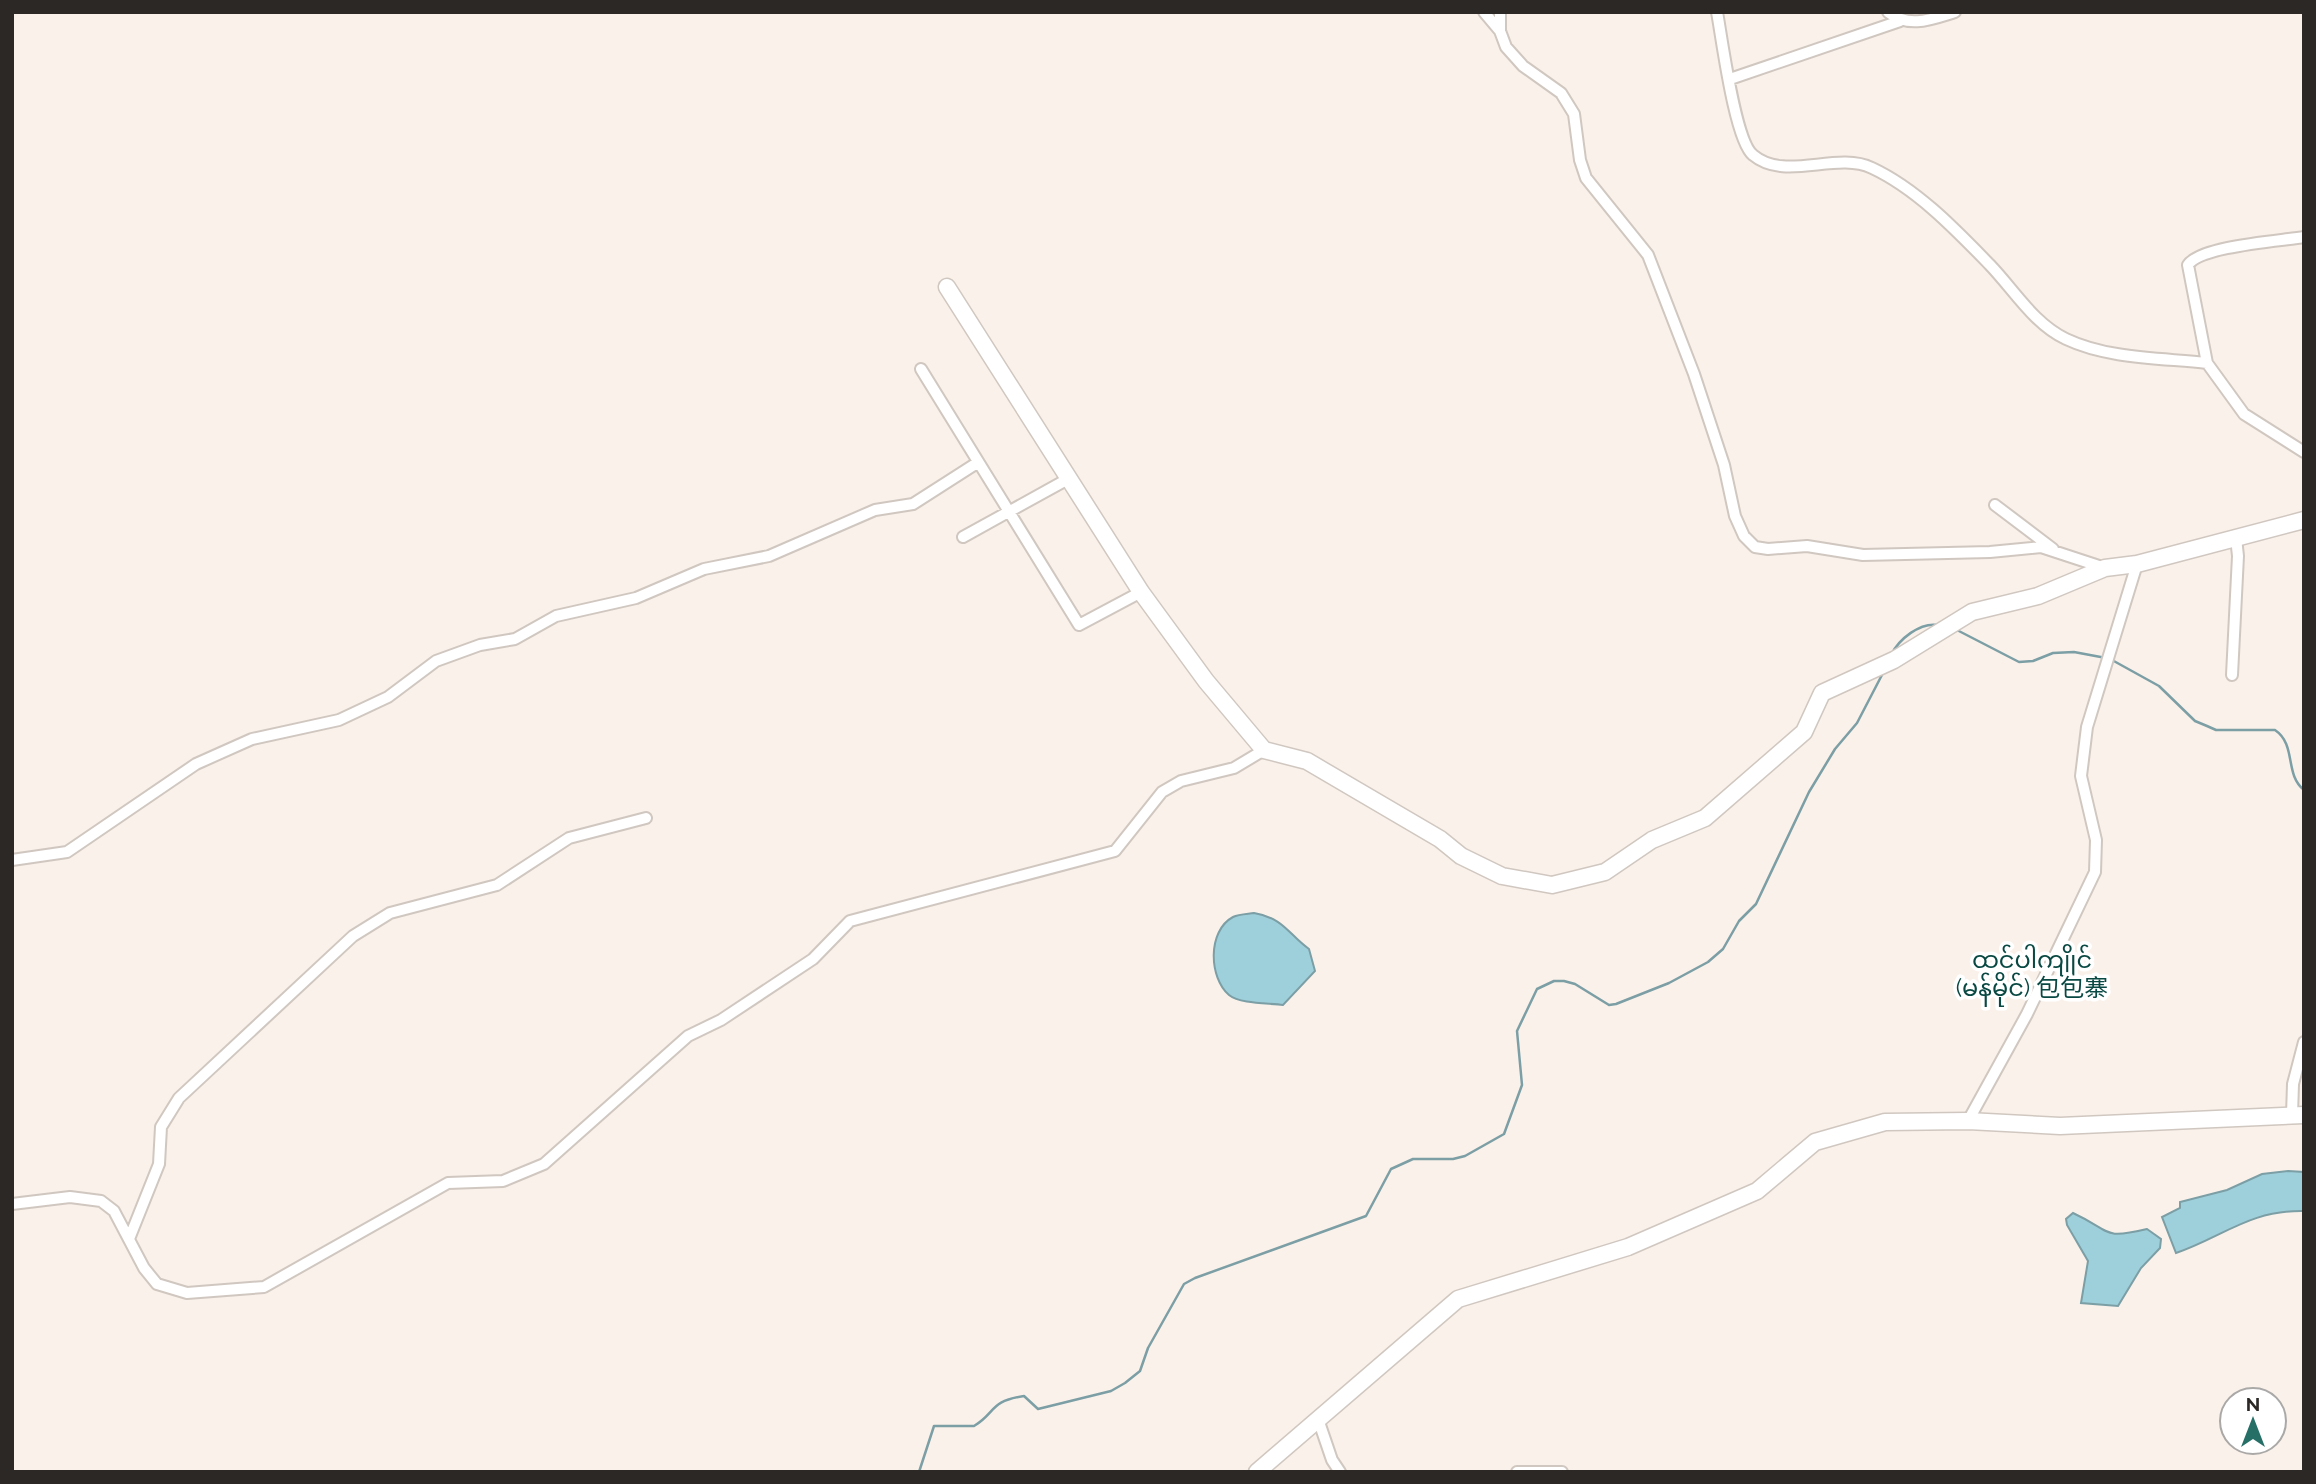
<svg xmlns="http://www.w3.org/2000/svg" width="2316" height="1484" viewBox="0 0 2316 1484" font-family="Raleway,'Noto Sans SC','Noto Sans Myanmar',sans-serif">
<style>
.water{fill:#9ed0dc;stroke:#7c9ea5;stroke-width:2}
.lines{fill:none;stroke-linecap:round;stroke-linejoin:round}
.stream{stroke:#7c9ea5;stroke-width:2.5}
.street-casing{stroke:#d0c7c0;stroke-width:14}
.secondary-casing{stroke:#d0c7c0;stroke-width:19}
.street{stroke:#fff;stroke-width:10}
.secondary{stroke:#fff;stroke-width:16}
.labels{text-anchor:middle;stroke-width:7;stroke-linejoin:round;paint-order:stroke}
.quarter-label{font-size:24px;fill:#0a4943;stroke:#fff}
</style>
<rect width="100%" height="100%" fill="#faf1ea"/>
<path class="water" d="M1254 913C1284 918 1289 935 1309 949L1315 971 1283 1005C1268 1003 1240 1004 1229 995 1209 978 1207 931 1233 917 1239 914 1248 914 1254 913Z
M2288 1171 2304 1172V1211C2249 1210 2223 1237 2176 1253L2162 1217 2180 1208V1202L2227 1190 2262 1174Z
M2073 1213C2112 1231 2101 1240 2147 1229L2161 1239 2160 1248 2141 1268 2118 1306 2081 1303 2088 1261 2067 1225 2066 1219Z"/>
<g class="lines">
<path class="stream" d="M1955 629 2019 662 2033 661 2053 653 2074 652 2106 658
M1891 655C1899 639 1920 622 1938 625
M2112 660 2159 686 2195 721 2207 726 2216 730H2275C2297 745 2284 774 2304 790
M919 1472 934 1426H974C996 1413 989 1401 1024 1396L1038 1409 1111 1391 1125 1383 1140 1371 1148 1348 1184 1284 1195 1278 1366 1216 1391 1169 1413 1159H1453L1465 1156 1504 1134 1522 1085 1517 1031 1537 989 1554 981H1564L1575 984 1609 1005 1616 1004 1669 983 1708 962 1723 949 1739 921 1756 904 1809 792 1835 749 1857 723 1884 671"/>
<g class="street-casing">
<path id="street" d="M1484 12 1500 31 1506 47 1523 66 1561 93 1574 114 1580 160 1586 178 1648 255 1694 374 1724 465 1735 516 1744 536 1755 547 1768 549 1807 546 1863 555 1990 552 2041 547 2105 568
M1717 12C1722 39 1735 141 1753 155 1785 182 1836 151 1872 168 1917 189 1956 230 1990 265 2014 290 2034 324 2066 339 2108 359 2162 358 2207 363L2244 414 2304 452
M1888 12C1909 29 1932 19 1955 12
M1500 31V12
M1730 79 1900 21
M2207 363 2188 265C2200 246 2280 241 2304 237
M921 369 1079 625 1141 592
M1995 505 2053 549
M963 537 1068 479
M2232 675 2238 556 2236 538
M12 860 67 852 196 764 252 739 339 720 388 697 436 661 480 645 515 639 556 616 636 598 704 569 769 556 875 510 913 504 977 463
M2292 1115 2293 1084 2304 1042
M1968 1121 2027 1014 2095 872 2096 840 2081 776 2087 727 2137 564
M12 1204 70 1197 101 1201 114 1211 144 1268 157 1284 187 1293 264 1287 448 1183 503 1181 544 1164 688 1036 721 1020 813 959 850 921 1115 851 1162 792 1181 781 1234 768 1264 750
M129 1239 159 1164 161 1127 179 1098 353 936 390 913 497 885 569 838 646 818
M1318 1419 1332 1460 1340 1472
M1517 1472H1562"/>
</g>
<g class="secondary-casing">
<path id="secondary" d="M947 287 1141 592 1206 681 1264 750 1307 761 1440 839 1461 856 1502 876 1552 885 1605 872 1652 840 1705 818 1804 732 1822 693 1894 660 1972 612 2038 596 2105 568 2137 564 2304 520
M1257 1472 1458 1299 1628 1247 1757 1191 1815 1142 1885 1122 1968 1121 2060 1126 2304 1115"/>
</g>
<use href="#street" class="street"/>
<use href="#secondary" class="secondary"/>
</g>
<g class="labels">
<g class="quarter-label">
<text x="2032" y="968">ထင်ပါကျိုင်<tspan x="2032" dy="28">(မန်မိုင်) 包包寨</tspan></text>
</g>
</g>
<rect width="2316" height="1484" fill="none" stroke="#2b2825" stroke-width="28"/>
<g transform="translate(2253 1421)"><circle r="33" fill="#ffffff" stroke="#aaa9a8" stroke-width="2"/>
<path d="M0-5L12 26L0 18L-12 26Z" fill="#266f67"/>
<text y="-10" font-size="19" font-weight="bold" text-anchor="middle" fill="#2b2825">N</text>
</g>
</svg>
